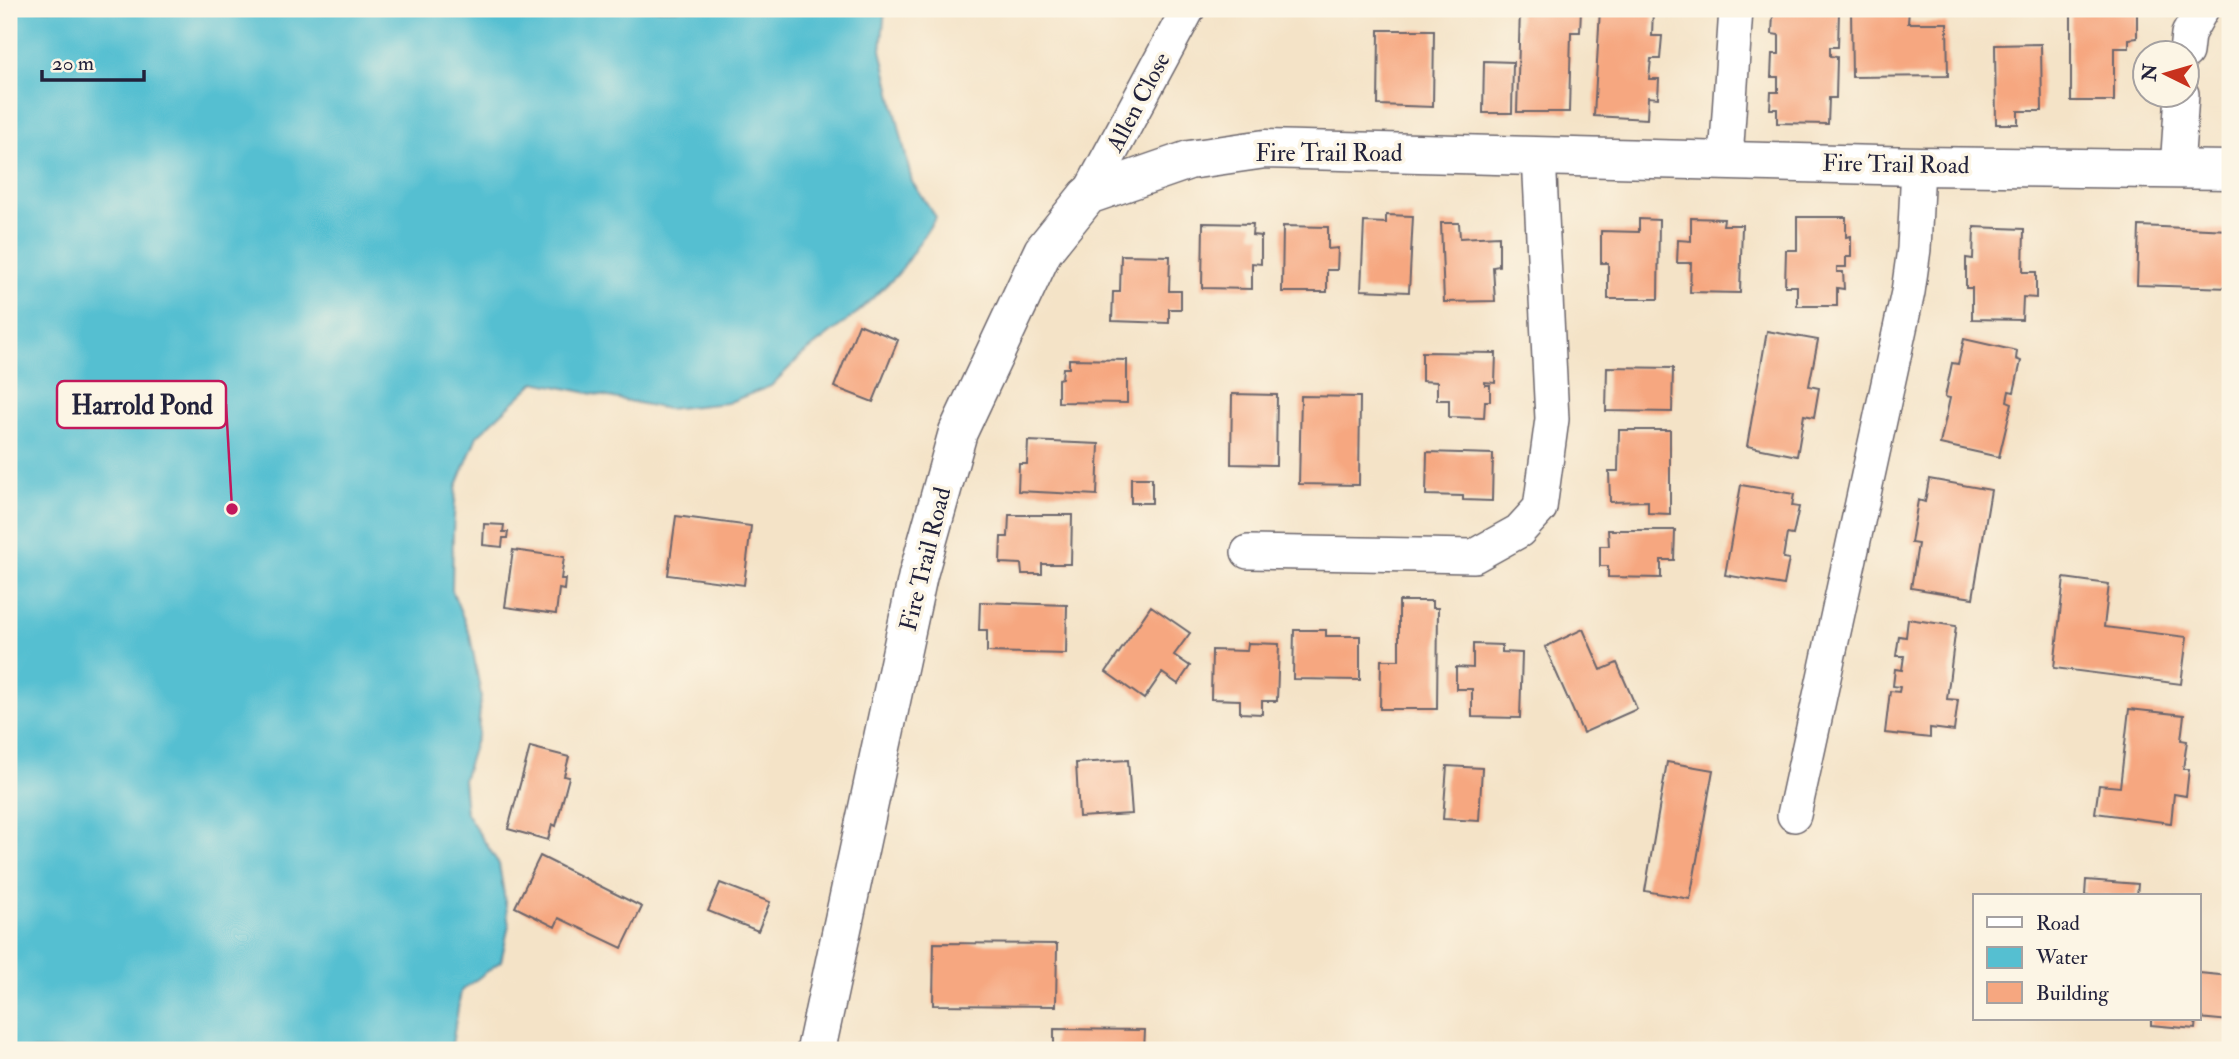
<svg xmlns="http://www.w3.org/2000/svg" width="2239" height="1059" viewBox="0 0 2239 1059" font-family="'IM FELL Double Pica',serif">
<style>
.water{fill:#55bfd1;stroke:#3c7086;stroke-width:2}
.building{fill:#f6a780}
.lines{fill:none;stroke-linecap:round;stroke-linejoin:round}
.street-casing{stroke:#6c666c;stroke-width:36}
.secondary-casing{stroke:#6c666c;stroke-width:41}
.street{stroke:#fff;stroke-width:33}
.secondary{stroke:#fff;stroke-width:38}
.labels{text-anchor:middle;stroke-width:7;stroke-linejoin:round;paint-order:stroke}
.street-label{font-size:24px;fill:#22223b;stroke:#fcf5e5}
.leader{fill:none;stroke:#c2185b;stroke-width:2.5}
.callout-dot{fill:#c2185b;stroke:#fcf5e5;stroke-width:2.5}
.callout{fill:#fcf5e5;stroke:#c2185b;stroke-width:2.5}
.callout-label{font-size:26px;text-anchor:middle;font-weight:bold;fill:#22223b}
</style>
<rect width="100%" height="100%" fill="#fcf5e5"/>
<filter id="ink" filterUnits="userSpaceOnUse"><feTurbulence type="fractalNoise" baseFrequency=".0143" numOctaves="2"/><feDisplacementMap in="SourceGraphic" scale="14" xChannelSelector="R" yChannelSelector="G"/><feConvolveMatrix kernelMatrix="1 2 1 2 8 2 1 2 1" color-interpolation-filters="sRGB"/></filter>
<filter id="wash" filterUnits="userSpaceOnUse"><feTurbulence type="fractalNoise" baseFrequency=".00686" numOctaves="4" result="noise"/><feDisplacementMap in="SourceGraphic" scale="28" xChannelSelector="R" yChannelSelector="G"/><feGaussianBlur stdDeviation="1.57" result="paint"/><feColorMatrix in="noise" values="0 0 0 0 0 0 0 0 0 0 0 0 0 0 0 0 0 1.4 0 .05"/><feComposite in="paint" operator="in"/></filter>
<g filter="url(#wash)">
<rect width="100%" height="100%" fill="#f4e3c7"/>
<path class="water" d="M9 9H885L881 50 912 182 936 217 899 273 858 312 801 356 771 386 727 403 667 409 535 382 477 436 456 488 453 531 452 590 470 635 481 695 478 733 463 780 466 813 499 864 509 925 501 961 461 991 451 1050H9Z"/>
<g id="blocks">
<path class="building" d="M1520 9H1581L1580 32H1571L1569 112H1517Z
M1600 9H1653L1652 36H1662L1660 59H1651L1649 79H1659L1658 98 1648 97 1647 119 1594 116Z
M1780 9H1831V11H1839L1838 47H1830V56L1837 57 1836 98H1829L1828 124 1777 123V109H1770L1771 92H1778V77H1771L1772 54H1779V35L1772 34 1773 14H1780Z
M1851 9H1909L1908 23H1947L1948 76 1852 77Z
M2071 9H2137V38L2129 39V48H2114V101H2071Z
M1379 30H1434L1433 107 1378 105Z
M2041 44 2042 111H2018V124H1996L1995 45Z
M1484 61 1513 62 1512 113H1483Z
M1386 215 1413 216 1409 292 1361 290 1364 222 1386 223Z
M1797 217H1846V237L1851 236V257H1846V267H1837V272H1843L1844 289 1837 288V306H1797V286H1785L1786 250H1797Z
M1691 218 1724 219 1723 225H1742L1740 293 1690 292 1691 263H1677L1678 240 1691 241Z
M1639 219 1659 220 1658 299H1608V263H1601V231L1639 232Z
M1203 223 1253 224 1252 235 1261 236V264L1252 263V289L1202 288Z
M1441 223H1459L1460 238 1499 236V266L1493 267 1495 301 1444 302Z
M1283 226 1328 227V249L1338 248 1337 270H1327V292H1282Z
M2139 226 2230 230V288L2137 285Z
M1974 227 2024 229 2023 272H2036V298L2023 297 2022 320 1972 319V288H1966V258L1973 259Z
M1121 255 1170 256 1169 291H1181V309H1169V323L1112 321 1113 292H1120Z
M859 324 898 340 873 402 834 387Z
M1767 331 1818 340 1809 386 1819 388 1814 417 1804 415 1797 456 1747 446Z
M1964 339 2017 351 2016 359 2021 361 2014 392 2009 391 2007 401 2012 403 1999 457 1940 444 1950 398 1945 397 1952 363 1958 364Z
M1422 352 1496 353 1495 383 1485 382V385H1490V401H1485L1484 418 1449 417V400H1437V382L1422 381Z
M1069 359 1127 360V403L1058 402V379L1062 378 1063 368H1069Z
M1607 367 1673 368 1672 412 1606 411Z
M1232 394 1277 395 1276 465 1231 464Z
M1301 396 1360 397 1359 485 1299 484Z
M1619 430H1670V514L1648 513V501L1610 502 1609 471H1618Z
M1028 441 1099 444 1097 495 1018 491 1019 464H1027Z
M1427 452 1493 454 1492 501 1463 500V496L1426 495Z
M1131 478H1152V503H1131Z
M1929 479 1991 490 1973 598 1911 588 1918 544 1911 543 1918 500 1925 502Z
M1741 485 1794 494 1792 506 1799 507 1793 535 1787 534 1783 558 1789 559 1784 585 1725 575Z
M1009 515H1072L1071 564H1042V574H1022L1021 564 1000 563 1001 537H1008Z
M676 516 751 526 744 585 668 575Z
M484 524 504 525 503 532H508L507 538H503L502 547 483 545Z
M1608 530H1675L1674 560H1661V578L1608 577V566H1600V546H1609Z
M513 550 564 557 561 579H565L564 590 559 589 556 614 505 607Z
M2064 578 2109 584 2104 627 2187 637 2181 684 2054 668Z
M1399 601H1432V608H1438L1437 709H1380L1381 660H1399Z
M980 602 1067 605 1066 654 987 652V630H979Z
M1151 606 1190 633 1174 655 1190 666 1178 684 1162 673 1144 699 1106 672Z
M1908 619 1956 626 1947 699 1958 700 1954 731 1930 728V738L1885 733 1890 691 1899 692 1900 687 1893 686 1895 669 1902 670 1904 656H1896L1899 636 1906 637Z
M1583 629 1601 670 1617 663 1637 709 1583 733 1545 647Z
M1294 630H1326V636H1360V680L1293 679Z
M1248 643 1279 644 1277 701H1262V714L1240 713V700L1211 699 1212 650 1247 651Z
M1473 644 1502 645V652L1522 653 1520 718 1472 717V689H1456V667L1473 668Z
M2129 709 2184 715 2181 740 2187 741 2183 769H2189L2186 796 2174 794 2171 823 2095 813 2099 785 2120 787Z
M530 747 569 757 564 776 569 777 556 826 552 824 548 840 508 829Z
M1128 760 1132 814 1079 817 1076 763Z
M1667 762 1713 770 1690 899 1645 891Z
M1447 766 1482 768 1479 821 1443 819Z
M540 856 642 907 622 948 559 918 555 927 515 907Z
M2086 880 2138 884 2137 896H2085Z
M720 883 770 902 758 931 708 911Z
M934 943 1057 944 1056 1006 933 1005Z
M2199 973 2230 976V1021L2199 1018Z
M2151 1019H2196L2195 1029 2151 1025Z
M1054 1029 1145 1030 1144 1050H1054Z"/>
</g>
</g>
<g filter="url(#ink)">
<use href="#blocks" fill-opacity="0" stroke="#6c666c" stroke-width="2"/>
<g class="lines">
<g class="street-casing">
<path id="street" d="M2186 52 2188 34 2202 9
M1726 159 1736 9
M2177 169 2182 94
M1088 195 1188 9
M1248 552 1474 556 1519 531 1540 508 1552 419 1539 156
M1794 815 1908 292 1914 249 1918 166"/>
</g>
<g class="secondary-casing">
<path id="secondary" d="M816 1050 918 575 958 432 1043 251 1088 195 1189 160 1265 149 1918 166 2230 170"/>
</g>
<use href="#street" class="street"/>
<use href="#secondary" class="secondary"/>
</g>
</g>
<g class="labels">
<g class="street-label">
<text transform="translate(1138 102) rotate(-62)" y="8">Allen Close</text>
<text x="1329" y="161">Fire Trail Road</text>
<text transform="translate(1896 164) rotate(1)" y="8">Fire Trail Road</text>
<text transform="translate(925 559) rotate(-76)" y="8">Fire Trail Road</text>
</g>
</g>
<path class="leader" d="M232 509L226 404"/>
<circle class="callout-dot" cx="232" cy="509" r="7"/>
<rect class="callout" x="57" y="381" width="169" height="47" rx="7"/>
<g class="callout-label">
<text x="142" y="414">Harrold Pond</text>
</g>
<rect width="2239" height="1059" fill="none" stroke="#fcf5e5" stroke-width="35"/>
<rect x="1973" y="894" width="228" height="126" fill="#fcf5e5" stroke="#a5a1a1" stroke-width="2"/>
<rect x="1987" y="917" width="35" height="10" fill="#ffffff" stroke="#a5a1a1" stroke-width="2"/>
<text x="2036" y="930" font-size="21" fill="#22223b">Road</text>
<rect x="1987" y="947" width="35" height="21" fill="#55bfd1" stroke="#a5a1a1" stroke-width="2"/>
<text x="2036" y="964" font-size="21" fill="#22223b">Water</text>
<rect x="1987" y="982" width="35" height="21" fill="#f6a780" stroke="#a5a1a1" stroke-width="2"/>
<text x="2036" y="1000" font-size="21" fill="#22223b">Building</text>
<g transform="translate(2166 74) rotate(275)"><circle r="33" fill="#fcf5e5" stroke="#a5a1a1" stroke-width="2"/>
<path d="M0-5L12 26L0 18L-12 26Z" fill="#c8321e"/>
<text y="-10" font-size="19" font-weight="bold" text-anchor="middle" fill="#22223b">N</text>
</g>
<path d="M42 70v10h102v-10" fill="none" stroke="#22223b" stroke-width="3.5"/>
<text x="52" y="70" font-size="21" fill="#22223b" stroke="#fcf5e5" stroke-width="5" paint-order="stroke">20 m</text>
</svg>
